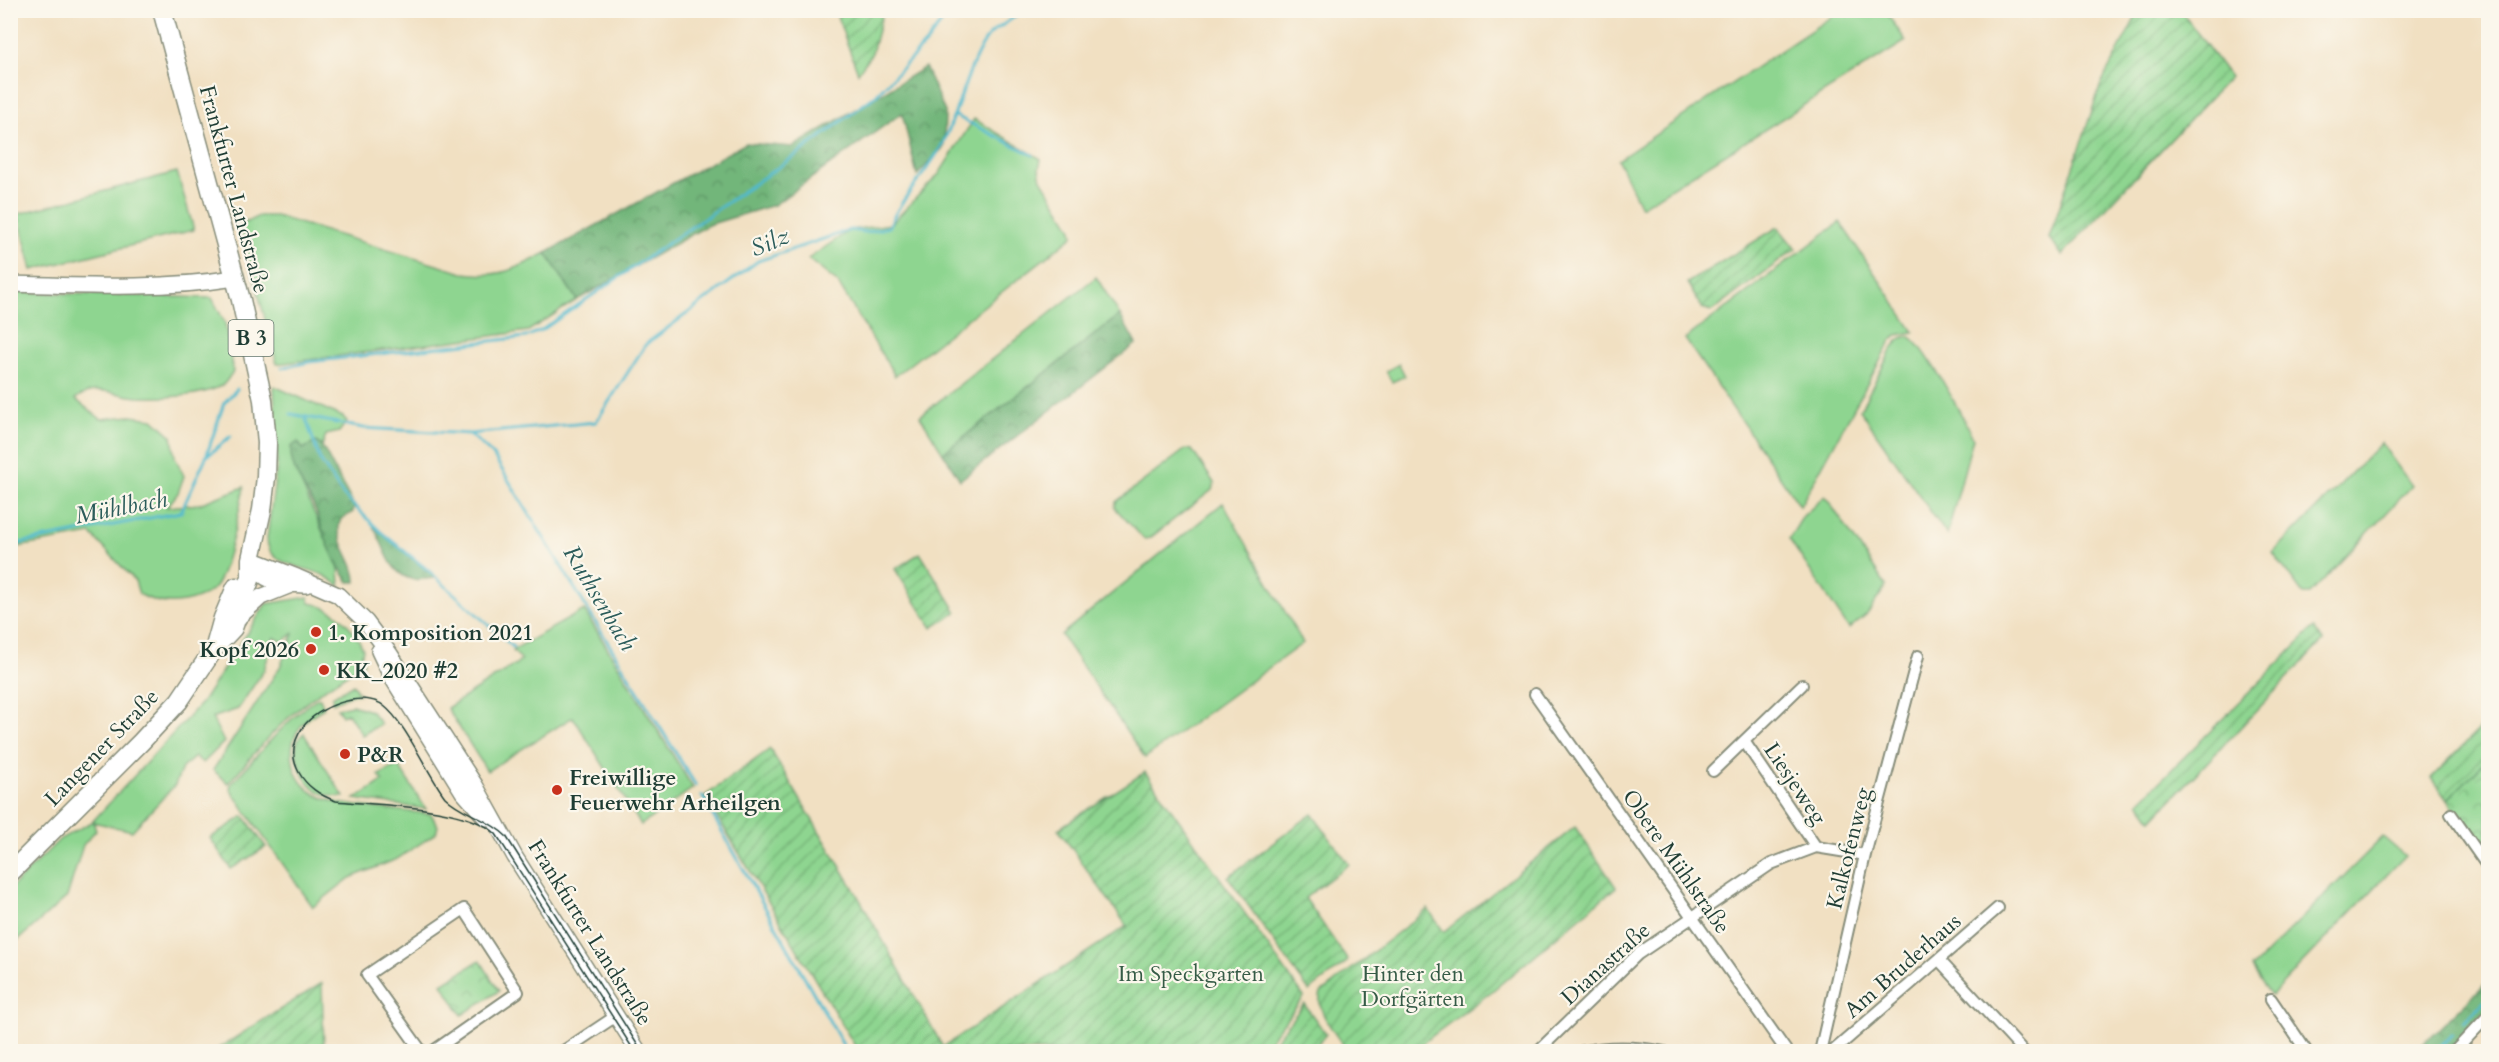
<svg xmlns="http://www.w3.org/2000/svg" width="2499" height="1062" viewBox="0 0 2499 1062" font-family="Cardo,serif">
<style>
.grass{fill:#8ed590;stroke:#568962;stroke-width:1.5}
.forest{fill:url(#forest-crowns);stroke:#487a57;stroke-width:1.5}
.park{fill:url(#park-crowns);stroke:#568962;stroke-width:1.5}
.garden{fill:url(#garden-furrows);stroke:#568962;stroke-width:1.5}
.lines{fill:none;stroke-linecap:round;stroke-linejoin:round}
.stream{stroke:#50b9cd;stroke-width:3}
.street-casing{stroke:#888e7b;stroke-width:14}
.secondary-casing{stroke:#888e7b;stroke-width:18}
.primary-casing{stroke:#888e7b;stroke-width:21}
.street{stroke:#fff;stroke-width:10}
.secondary{stroke:#fff;stroke-width:15}
.primary{stroke:#fff;stroke-width:18}
.tram{stroke:#1f3d34;stroke-width:1.5}
.poi-dot{fill:#c8321e;stroke:#fbf7ec;stroke-width:2}
.labels{text-anchor:middle;stroke-width:4.5;stroke-linejoin:round;paint-order:stroke}
.shield{fill:#fbf7ec;stroke:#61756b;stroke-width:1.5}
.shield-label{font-size:21px;font-weight:bold;fill:#1f3d34}
.street-label{font-size:22px;fill:#1f3d34;stroke:#fbf7ec}
.poi-label{font-size:22px;font-weight:bold;fill:#1f3d34;stroke:#fbf7ec;text-anchor:start}
.park-label{font-size:22px;fill:#355b46;stroke:#fbf7ec}
.water-label{font-size:24px;font-style:italic;fill:#2b5c5a;stroke:#fbf7ec}
</style>
<defs>
<pattern id="forest-crowns" width="20" height="18" patternUnits="userSpaceOnUse" patternTransform="scale(1.5)"><rect width="20" height="18" fill="#72b67a"/><path d="M2 6a3 3 0 1 1 6 0M12 15a3 3 0 1 1 6 0" fill="none" stroke="#5d9565"/></pattern>
<pattern id="park-crowns" width="20" height="18" patternUnits="userSpaceOnUse" patternTransform="scale(1.5)"><rect width="20" height="18" fill="#8ed590"/><path d="M2 6a3 3 0 1 1 6 0M12 15a3 3 0 1 1 6 0" fill="none" stroke="#73ae76"/></pattern>
<pattern id="garden-furrows" width="10" height="10" patternUnits="userSpaceOnUse" patternTransform="scale(1.5)"><rect width="10" height="10" fill="#8ed590"/><path d="M-1 1l2-2M0 10L10 0M9 11l2-2" fill="none" stroke="#73ae76"/></pattern>
</defs>
<rect width="100%" height="100%" fill="#fbf7ec"/>
<filter id="ink" filterUnits="userSpaceOnUse"><feTurbulence type="fractalNoise" baseFrequency=".0167" numOctaves="2"/><feDisplacementMap in="SourceGraphic" scale="12" xChannelSelector="R" yChannelSelector="G"/><feConvolveMatrix kernelMatrix="1 2 1 2 8 2 1 2 1" color-interpolation-filters="sRGB"/></filter>
<filter id="wash" filterUnits="userSpaceOnUse"><feTurbulence type="fractalNoise" baseFrequency=".008" numOctaves="4" result="noise"/><feDisplacementMap in="SourceGraphic" scale="24" xChannelSelector="R" yChannelSelector="G"/><feGaussianBlur stdDeviation="1.35" result="paint"/><feColorMatrix in="noise" values="0 0 0 0 0 0 0 0 0 0 0 0 0 0 0 0 0 1.4 0 .05"/><feComposite in="paint" operator="in"/></filter>
<g filter="url(#wash)">
<rect width="100%" height="100%" fill="#f1e0c2"/>
<path class="grass" d="M1840 11H1885L1906 41 1641 207 1618 160Z
M974 119 1041 159 1039 170 1041 179 1072 229 1073 236 895 376 838 283 808 259 850 230 891 224 939 174Z
M177 172 194 230 32 270 18 214Z
M259 216H276L463 273C498 278 515 270 546 253L577 300 528 331 277 364 240 225Z
M1840 222 1914 332 1897 335 1891 341 1800 506 1685 339Z
M1096 277 1120 315 943 453 920 416Z
M11 292 212 298 225 323 233 372C229 376 226 384 221 386 200 397 161 398 138 397 114 395 98 383 75 399L101 419 131 416 153 419 172 436 175 457 184 476 178 493 167 507 199 504 244 487C240 507 226 578 213 589 204 597 195 600 184 602 168 605 153 602 139 594L135 581 91 534 11 548Z
M1908 336C1923 340 1965 421 1973 438L1947 535 1860 410 1893 347 1901 338Z
M1399 364 1405 376 1392 382 1386 371Z
M274 386 343 417 347 421 339 432 326 435 322 446 316 442 303 449 291 447 294 467 339 569 340 586C334 582 329 578 323 575 303 565 267 567 267 538L277 465Z
M2381 443 2412 486 2310 594H2303L2273 553Z
M1186 449 1192 450 1214 483 1212 490 1150 538 1144 539 1115 508 1116 502Z
M1825 496 1886 586 1868 613 1849 629 1789 539 1803 516Z
M1223 503 1303 643 1145 758 1061 635Z
M308 597 310 603C335 607 354 627 363 649L361 658 364 663C336 681 309 698 285 721 264 740 247 763 228 783L213 770 280 667 294 633 283 642 274 637 264 670 238 709 212 718 224 742 203 763 195 757 182 768 175 785 132 831 93 822 96 830 83 845 67 897 11 946V888L60 839 92 822 202 702 266 604Z
M584 610 693 788 641 825 573 717 487 771 447 708 522 660 513 651 516 648Z
M353 684 359 694 350 695 333 703 332 697Z
M317 698H320L324 708C308 717 293 729 292 749 291 801 337 803 375 808 394 810 412 812 431 814L438 826 436 833 397 859 350 878 313 907 230 789 231 784C259 754 284 722 317 698Z
M352 705 371 711 381 724 362 735 348 713 342 716 337 708Z
M304 733V734L344 797C333 797 322 795 313 788 301 778 287 745 304 733Z
M398 765 426 809 355 799 383 781 379 775Z
M2383 837 2405 856 2271 996 2252 968Z"/>
<path class="forest" d="M925 67 945 112 944 147 917 175 902 113 774 205 708 225 577 300 546 253 746 143 793 147Z
M1120 315 1136 344 960 480 943 453Z
M298 442 303 449 316 442 322 446 354 506 353 512 341 519C331 538 357 561 356 582H349C333 561 324 536 316 511 308 490 289 471 291 447Z
M373 526 436 578C428 578 419 581 411 579 388 573 384 543 373 526Z
M2488 981V1010L2448 1051H2419L2418 1049Z"/>
<path class="park" d="M2488 759V850L2485 854 2447 800Z
M480 960 499 991 462 1015 442 984Z"/>
<path class="garden" d="M835 11H883L872 53 858 73Z
M2139 11H2181L2230 77 2062 255 2049 238 2101 84Z
M1778 227 1796 249 1712 311 1702 308 1687 283Z
M920 553 957 612 932 628 895 569Z
M2314 628 2323 641 2152 820 2139 802Z
M2488 720V759L2447 800 2431 778Z
M770 749 855 891 943 1047 1127 926 1058 829 1145 772 1304 997 1261 1051H858L705 796Z
M1312 814 1349 864 1305 898 1348 961 1309 991 1228 877Z
M244 816 266 847 231 869 210 838Z
M1575 827 1616 887 1491 992 1412 1051H1347C1338 1037 1314 1010 1321 993L1428 909 1444 932Z
M322 983 324 1051H214Z
M1304 1004 1326 1034 1312 1051H1267Z"/>
<g class="lines">
<path class="stream" d="M954 115 1033 155
M282 368 309 362 526 337 542 330 799 153 875 96 926 43 951 10
M291 414 363 428 470 434 596 422 646 344 758 261 850 230 867 232 889 227C902 195 929 172 944 141 959 108 966 71 986 39 994 27 1013 22 1021 10
M305 416 320 460 343 495 382 533 429 571 513 647
M470 434 493 455 696 786
M206 457 224 403 237 389
M10 545 181 512 206 457 231 436
M702 796 847 1052
M2464 1022 2488 998
M2436 1051 2452 1034"/>
</g>
</g>
<g filter="url(#ink)">
<g class="lines">
<g class="street-casing">
<path id="street" d="M1535 694 1787 1052
M1744 741 1816 847
M1713 771 1802 685
M2451 814 2488 867
M1940 961 2024 1052
M2271 999 2307 1052
M422 1052 367 975 464 909 518 992 432 1052
M562 1052 616 1016
M1537 1052 1638 954 1771 864 1816 847 1865 855
M1579 1052C1607 1046 1636 1046 1665 1052
M1820 1052 1865 855 1918 656
M1832 1052 1998 908
M2454 1052 2488 1016"/>
</g>
<g class="secondary-casing">
<path id="secondary" d="M10 284C87 286 159 290 235 278
M251 559 297 577 338 595 366 622 390 654 475 785 515 857 639 1052
M251 559C261 584 282 584 306 585
M238 618 261 597 291 585
M379 651 391 676 463 792 486 818"/>
</g>
<g class="primary-casing">
<path id="primary" d="M216 643 223 618 236 587
M10 873 141 742 179 701 216 646 233 628 251 577V559L262 510 266 477 267 443 263 400 241 300 162 10"/>
</g>
<use href="#street" class="street"/>
<use href="#secondary" class="secondary"/>
<use href="#primary" class="primary"/>
<path class="tram" d="M635 1052 496 834C468 806 376 805 336 801 304 791 280 759 303 727 317 707 362 689 384 706 405 722 427 773 445 797 462 814 488 818 506 836L642 1052"/>
</g>
</g>
<g class="poi-dot">
<circle cx="316" cy="632" r="6"/>
<circle cx="311" cy="649" r="6"/>
<circle cx="324" cy="670" r="6"/>
<circle cx="345" cy="754" r="6"/>
<circle cx="557" cy="790" r="6"/>
</g>
<g class="labels">
<rect class="shield" x="228.5" y="320" width="45" height="36" rx="4.5"/>
<g class="shield-label">
<text x="251" y="345">B 3</text>
</g>
<g class="street-label">
<text transform="translate(235 189) rotate(75)" y="8">Frankfurter Landstraße</text>
<text transform="translate(101 747) rotate(-46)" y="8">Langener Straße</text>
<text transform="translate(1796 783) rotate(56)" y="8">Liesjeweg</text>
<text transform="translate(1848 848) rotate(-76)" y="8">Kalkofenweg</text>
<text transform="translate(1677 861) rotate(55)" y="8">Obere Mühlstraße</text>
<text transform="translate(591 932) rotate(58)" y="8">Frankfurter Landstraße</text>
<text transform="translate(1605 963) rotate(-42)" y="8">Dianastraße</text>
<text transform="translate(1902 965) rotate(-41)" y="8">Am Bruderhaus</text>
</g>
<g class="poi-label">
<text x="328" y="640">1. Komposition 2021</text>
<text x="299" y="657" text-anchor="end">Kopf 2026</text>
<text x="336" y="678">KK_2020 #2</text>
<text x="357" y="762">P&amp;R</text>
<text x="569" y="785">Freiwillige<tspan x="569" dy="25">Feuerwehr Arheilgen</tspan></text>
</g>
<g class="park-label">
<text x="1191" y="981">Im Speckgarten</text>
<text x="1413" y="981">Hinter den<tspan x="1413" dy="25">Dorfgärten</tspan></text>
</g>
<g class="water-label">
<text transform="translate(770 242) rotate(-23)" y="8">Silz</text>
<text transform="translate(121 507) rotate(-11)" y="8">Mühlbach</text>
<text transform="translate(600 598) rotate(59)" y="8">Ruthsenbach</text>
</g>
</g>
<rect width="2499" height="1062" fill="none" stroke="#fbf7ec" stroke-width="36"/>
</svg>
